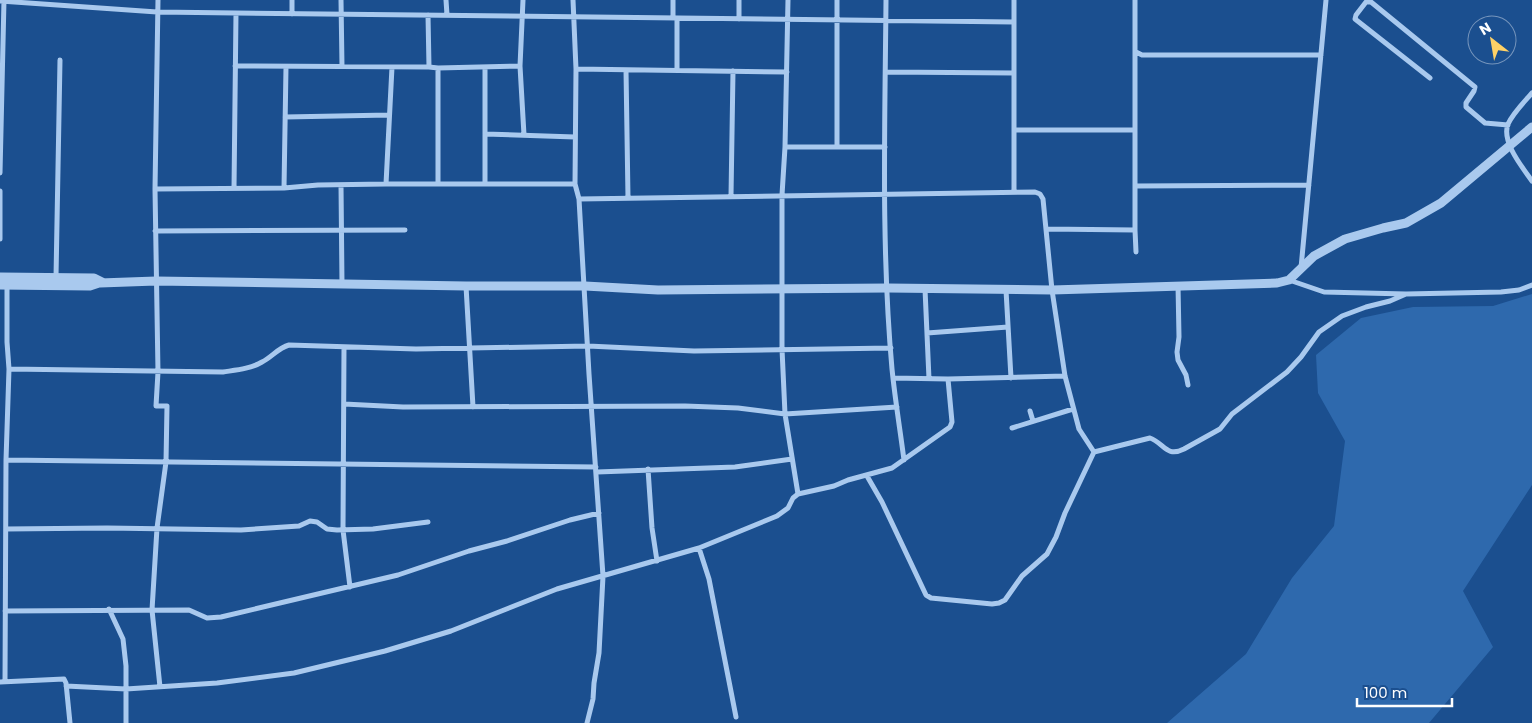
<svg xmlns="http://www.w3.org/2000/svg" width="1532" height="723" viewBox="0 0 1532 723" font-family="Poppins,sans-serif">
<style>
.green{fill:#2e69ad}
.lines{fill:none;stroke-linecap:round;stroke-linejoin:round}
.minor{stroke:#a9c9ee;stroke-width:5}
.tertiary{stroke:#a9c9ee;stroke-width:9}
</style>
<rect width="100%" height="100%" fill="#1b4f8f"/>
<path class="green" d="M1532 294V485L1463 591 1493 647 1429 723H1167L1246 654 1292 578 1334 526 1345 441 1318 393 1316 355 1361 318 1413 307 1493 306Z"/>
<g class="lines">
<path class="minor" d="M158 0 155 189 158 372 156 406H167L166 462 157 528 152 610 160 687
M341 0 342 66
M446 0 447 15
M523 0 520 66 524 135
M573 0 576 69 575 184 579 199 589 374 603 576 599 653 594 683 593 699 587 723
M739 0V19
M788 0 785 147 782 195V349L785 414 798 494
M886 0C885 123 881 247 892 369 895 399 900 429 904 460
M1014 0V191
M0 1 157 12 1014 22
M292 14V0
M428 15 429 67
M673 18V0
M1136 52 1142 55H1321
M235 66 429 67 438 68 520 66
M438 68V184
M576 69 787 72
M626 70 628 198
M677 70V18
M886 72 1014 73
M1430 78 1355 19 1356 15 1366 2H1371L1475 87 1474 91 1466 103V107L1485 123 1508 125
M1532 93C1524 102 1513 113 1508 124 1501 142 1523 168 1532 181
M285 117 389 115
M1014 130H1135
M485 134 575 137
M785 147H885
M837 147V0
M0 173 4 0
M386 184 392 67
M485 184V68
M341 185 342 284
M1136 186 1309 185
M234 188 236 13
M284 188 286 67
M155 189 284 188 318 185 386 184H575
M0 191V239
M731 196 733 71
M579 199 1035 192 1040 194 1043 199 1052 290 1065 376 1079 429 1094 452
M1046 229 1135 230V0
M1135 230 1136 252
M155 231 405 230
M1301 268 1326 0
M56 277 60 60
M1289 280 1324 292 1406 294 1501 292 1519 290 1532 285
M1178 285 1179 337 1177 352 1178 360 1186 375 1188 385
M466 286 473 407
M925 289 929 379
M1006 290 1011 378
M927 333 1008 327
M344 347 343 530 350 587
M9 369 223 372C236 370 250 369 262 362 272 357 278 348 289 345L416 349 588 346 694 351 891 348
M893 378 948 379 1065 376
M344 404 403 407 685 406 738 408 785 414 897 407
M1030 411 1033 421
M1012 428 1073 409
M6 460 596 467
M648 469 652 528 657 561
M597 472 735 467 792 459
M867 476 882 502 926 595 931 598 992 604 999 603 1005 600 1022 576 1047 554 1056 537 1065 513 1094 452 1150 438C1164 443 1166 458 1184 449L1220 429 1232 414 1287 372 1301 357 1319 332 1342 316 1366 307 1390 301 1406 294
M6 529 107 528 241 530 299 526 310 521 317 522 327 529 337 530 373 529 428 522
M699 548 709 579 736 717
M109 609 123 639 126 666V723
M5 611 189 610 207 618 221 617 398 575 469 551 507 541 570 520 599 513
M0 682 64 679 66 683 70 723
M5 682 6 460 9 369 7 342V285
M66 686 126 689 217 683 294 673 385 651 451 631 557 589 699 548 777 516 788 508 793 498 798 494 834 486 848 480 892 468 950 427 952 422 948 379"/>
<path class="tertiary" d="M0 277 94 278 102 282
M100 283 156 281 466 286H585L658 290 888 288 1052 290 1277 283 1289 280 1314 256 1345 239 1383 228 1406 223 1441 203 1532 127
M0 285 90 286 102 282"/>
</g>
<g transform="translate(1492 40) rotate(329)"><circle r="24" fill="#1b4f8f" stroke="#7695bc"/>
<path d="M0-4L9 19L0 12L-9 19Z" fill="#ffd166"/>
<text y="-8" font-size="14" font-weight="bold" text-anchor="middle" fill="#ffffff">N</text>
</g>
<path d="M1357 698v8h95v-8" fill="none" stroke="#ffffff" stroke-width="2.5"/>
<text x="1364" y="698" font-size="15" fill="#ffffff" stroke="#1b4f8f" stroke-width="4" paint-order="stroke">100 m</text>
</svg>
